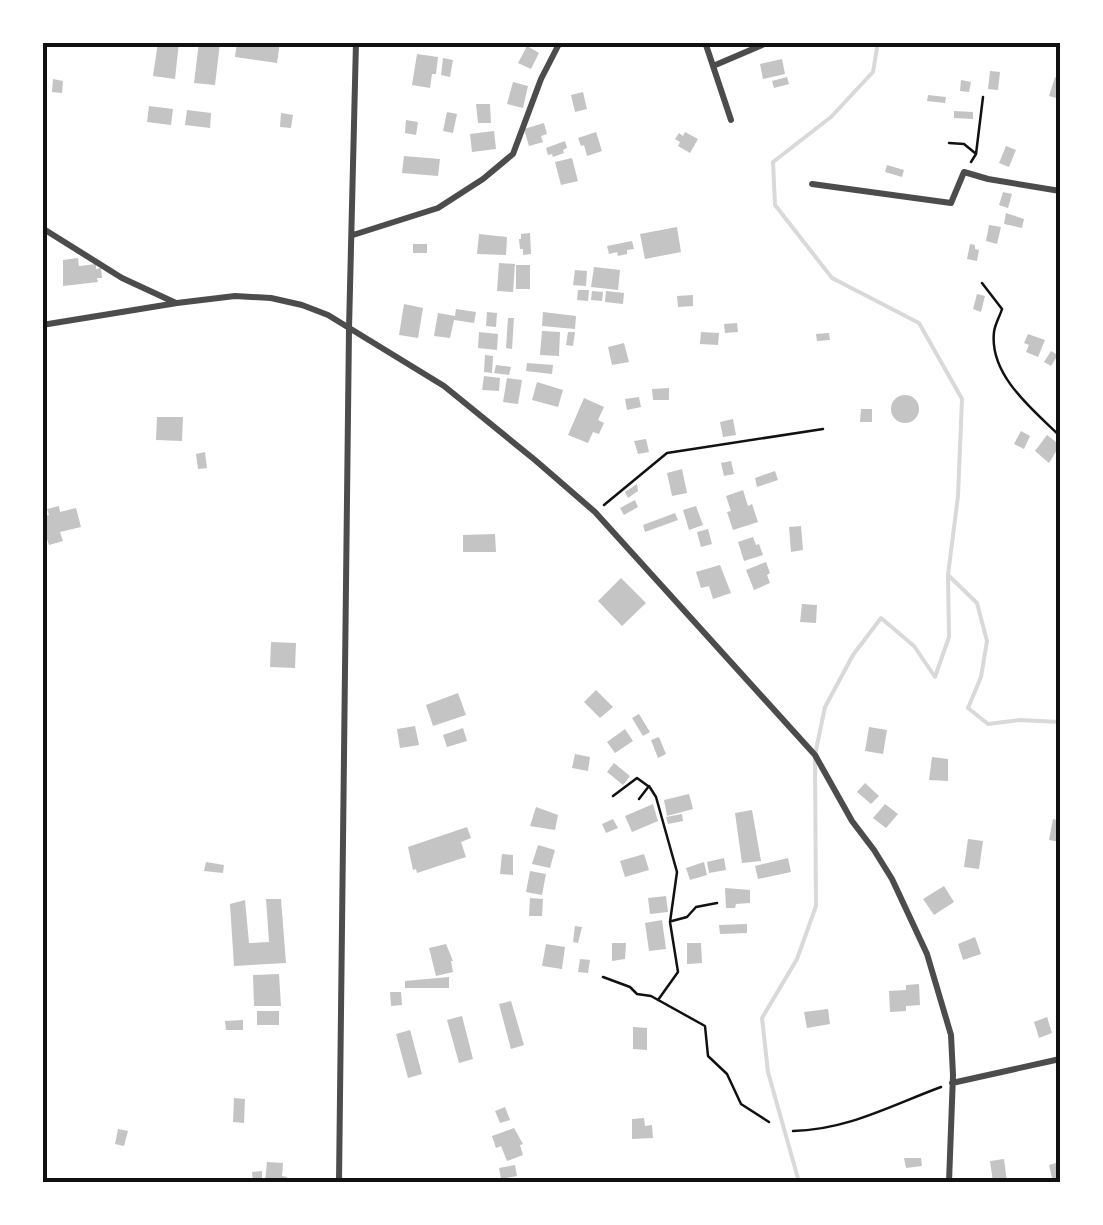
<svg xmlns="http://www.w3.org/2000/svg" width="1103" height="1225" viewBox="0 0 1103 1225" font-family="'Source Serif 4',serif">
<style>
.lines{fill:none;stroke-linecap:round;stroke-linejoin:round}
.stream{stroke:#d9d9d9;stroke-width:4}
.building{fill:#c4c4c4}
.path{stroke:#111;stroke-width:2.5}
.minor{stroke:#4c4c4c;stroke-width:6}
.neatline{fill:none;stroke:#111;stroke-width:4}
</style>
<rect width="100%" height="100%" fill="#fff"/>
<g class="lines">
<path class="stream" d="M948 575 977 603 987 641 981 677 968 708 988 724 1020 720 1060 722
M799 1182 768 1072 762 1018 797 959 816 906 815 755 825 707 853 655 881 618 914 646 935 677 949 637 948 575 958 496 962 399 919 323 832 278 775 205 773 162 831 117 873 72 878 42"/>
</g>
<path class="building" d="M158 42H179L175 79 153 76Z
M199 42 220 43 215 85 194 83Z
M237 42H280L277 63 235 57Z
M527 46 539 53 531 69 518 63Z
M417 54 438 57 436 74H432L430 88 412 85Z
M443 58 453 60 450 77 441 75Z
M782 59 785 74 763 79 760 64Z
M990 71 1000 72 998 90 988 89Z
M787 77 789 84 774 88 772 81Z
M1055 77 1060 80V99L1049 96Z
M53 79 63 81 62 93 52 92Z
M961 80 971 82 969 92 960 91Z
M513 82 528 86 523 108 507 104Z
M583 92 587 109 575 112 571 95Z
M928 95 946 97 945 103 927 101Z
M476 104H490L491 123H478Z
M149 106 173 109 171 125 147 122Z
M187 110 211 113 210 128 185 125Z
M954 111 973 112V119L954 118Z
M447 112 457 114 453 133 443 131Z
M281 113 293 115 291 128 280 127Z
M406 120 418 122 416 135 405 133Z
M544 123 547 134 541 136 543 142 529 146 524 129Z
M494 131 496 149 472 152 470 134Z
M596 132 602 151 587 156 584 145 581 146 578 138Z
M685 132 698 139 690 153 678 146 680 142 675 139 679 133 683 136Z
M565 141 567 148 563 150 564 153 553 157 552 154 548 155 546 148Z
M1006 146 1016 150 1009 167 999 163Z
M404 156 440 159 438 176 402 173Z
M572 158 578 181 561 185 555 162Z
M887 165 904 170 902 177 885 172Z
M1003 192 1012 194 1008 208 999 205Z
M1006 213 1024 219 1022 228 1004 224Z
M989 225 1001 227 997 244 986 241Z
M677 227 681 252 645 259 640 234Z
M530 233 531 254 523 255V249H520L519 239H521V234Z
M479 234 507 237 506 255 477 254Z
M632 241 634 249 627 250V254L618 256 617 252 609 254 607 246Z
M413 244H427V253H413Z
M970 244 975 245V249L979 250 977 261 967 259Z
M78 258 79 266 96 264V269L101 268 102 278H97L98 282 63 286V260Z
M499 263 515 264 513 292 497 291Z
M516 265H530V289H516Z
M594 267 620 270 618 290 591 287Z
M575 270 587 271 586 286 573 285Z
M578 290H589L588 301 577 300Z
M592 291 603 292 602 301 591 300Z
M606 291 624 293 623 304 605 302Z
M977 294 985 296 981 312 973 309Z
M693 295V306L678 307 677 296Z
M404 304 423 308 418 338 399 335Z
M456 309 476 312 474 323 454 320 450 338 434 336 438 313 455 316Z
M487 312 497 313 496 327 486 326Z
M543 312 576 316 575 329 542 326Z
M508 318H514L512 349 506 348Z
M737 323 738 332 725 333 724 324Z
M542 331 560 332 559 356 540 355Z
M479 332 498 334 497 350 478 348Z
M568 332H575L573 346 566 345Z
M701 332 719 333 718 345 700 344Z
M829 333 830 340 817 341 816 334Z
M1028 334 1045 340 1038 357 1026 352 1029 345 1024 343Z
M624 343 629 362 612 365 608 347Z
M1051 351 1058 355 1051 366 1044 362Z
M485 355 493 356 492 373 484 372Z
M527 363 553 365 552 374 526 371Z
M496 365 511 367 509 375 494 373Z
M484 376 500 378 499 391 482 390Z
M507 378 522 380 518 404 503 402Z
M537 382 563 390 558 407 532 400Z
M669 388V400H653L652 389Z
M891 409a14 14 0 1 1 28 0a14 14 0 1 1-28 0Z
M639 397 641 407 627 410 625 399Z
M584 398 604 407 598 420 604 423 599 434 593 432 588 443 568 435Z
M861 409H872V422H860Z
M157 417H183L182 441 156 440Z
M733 419 736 435 723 437 720 422Z
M1021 431 1030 436 1024 449 1014 444Z
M1047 435 1060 445 1049 463 1035 451Z
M646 439 649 452 638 454 634 441Z
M205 452 207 468 198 469 196 454Z
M731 461 734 474 724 476 721 463Z
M682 469 687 493 672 496 667 473Z
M775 471 778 480 757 487 755 478Z
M637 484 638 491 628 498 625 492Z
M743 490 748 506 752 504 758 522 733 530 727 512 731 511 726 496Z
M635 500 638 507 624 515 620 508Z
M59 506 60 512 76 508 81 527 60 532 63 541 49 545 46 536 42 537V517L49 515 47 509Z
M696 506 703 525 689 530 683 510Z
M675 513 678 520 645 532 643 525Z
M801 526 803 550 791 552 789 527Z
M708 529 712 544 701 547 697 532Z
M495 534 496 552H463V535Z
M753 537 756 545 759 544 763 555 744 561 738 542Z
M766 562 770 573 767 575 770 583 754 590 746 570Z
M720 565 731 593 713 599 709 586 701 588 696 572Z
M621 578 646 603 622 626 598 601Z
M802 604 817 605 816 623 800 622Z
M271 642 296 643 295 668 270 667Z
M596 690 613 707 600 718 584 702Z
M458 693 466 715 433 726 426 705Z
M639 714 650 732 643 736 632 718Z
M415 726 419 745 400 748 397 729Z
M869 727 887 730 883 754 865 751Z
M463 728 467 741 447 747 443 735Z
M625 729 633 741 615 753 607 742Z
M659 737 666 754 658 758 651 740Z
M575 754 590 757 588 771 572 768Z
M932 757 948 759V781L929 780Z
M614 763 630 776 623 785 607 772Z
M865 783 879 796 871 804 857 792Z
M689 794 693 809 667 816 664 800Z
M653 804 658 821 632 832 625 816Z
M885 804 898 814 886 828 873 818Z
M536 807 558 815 555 830 530 826Z
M752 810 761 861 742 863 735 813Z
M682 814 683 821 668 824 666 817Z
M613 819 618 828 606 833 602 824Z
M1053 819 1060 821V842L1049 840Z
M467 827 471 838 461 842 466 857 417 873 416 869 413 870 408 847Z
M968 839 983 841 979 869 964 867Z
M538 845 555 850 550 868 532 864Z
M502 854 513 855V875L500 874Z
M644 854 649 870 625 877 620 861Z
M724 858 726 870 709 873 707 862Z
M788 858 791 872 758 879 755 866Z
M206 862 224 865 223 873 204 871Z
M704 862 707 875 690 880 686 868Z
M530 871 546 874 542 895 526 892Z
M944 886 954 902 934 915 923 899Z
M725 888 750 890V903L736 904 735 908H726Z
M666 896 668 912 650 914 648 898Z
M530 898 543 899 542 916H529Z
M266 899H281L286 963 234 966 230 904 245 900 249 943 269 942Z
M662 920 666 949 649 951 645 923Z
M747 924V933L720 934 719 925Z
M575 926 582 927 578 943 573 942Z
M975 937 981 954 963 960 958 944Z
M612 943H626L625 959 612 961Z
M687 943H701L702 963 687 964Z
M446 944 453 961H451L453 972 436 976 429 948Z
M546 944 565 947 562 969 542 966Z
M580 959 590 960 588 973 578 972Z
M279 974 281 1006H254L253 975Z
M449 977V988H405V981Z
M919 984 920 1005 906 1006V1011L890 1012 889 991 906 990V985Z
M390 992H401L402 1005 391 1006Z
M511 1001 524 1045 511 1049 499 1004Z
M828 1009 830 1024 807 1028 804 1012Z
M257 1011H279V1025H257Z
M462 1016 473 1059 459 1063 447 1020Z
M1047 1017 1052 1033 1039 1038 1034 1022Z
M243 1020V1030H226L225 1021Z
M633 1027 647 1028V1050L633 1049Z
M410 1030 422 1074 408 1078 396 1034Z
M234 1098 245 1099 244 1123 233 1122Z
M505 1107 510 1120 500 1123 495 1111Z
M644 1118 645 1126 652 1125 653 1138 632 1139V1119Z
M514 1128 523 1144 520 1145 523 1155 507 1161 501 1146 496 1148 492 1136Z
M118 1129 128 1131 124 1146 115 1144Z
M904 1158H921L922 1166 906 1168Z
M1004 1159 1007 1182H993L990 1161Z
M267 1162 283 1163 282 1176 287 1177V1182H265Z
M1060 1162V1182H1053L1049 1165Z
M515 1165 517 1176 501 1179 499 1168Z
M262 1171V1182H253L252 1172Z"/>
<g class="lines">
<path class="path" d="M949 143 964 144 975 153
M971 162 976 154 983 97
M982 283 1002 309C1000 316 995 324 994 332 989 375 1033 410 1060 436
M604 505 667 453 823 429
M613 796 637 778 648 786
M639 799 649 786 656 797 677 872 670 922 678 972 658 1000
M672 921 687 917 696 907 717 903
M603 977 630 987 637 994 651 996 705 1026 708 1056 727 1074 741 1104 769 1122
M793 1131C847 1130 892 1105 941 1087"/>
<path class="minor" d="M705 42 731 120
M713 66 769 42
M812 184 951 203 964 172 988 179 1060 191
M42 228 122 278 176 303
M353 235 438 208 483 179 513 154 541 79 560 42
M42 325 177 303 235 296 271 298 302 305 328 315 444 386 535 460 595 512 815 755 852 821 874 850 892 879 927 954 951 1035 953 1075 949 1182
M952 1083 1060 1059
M339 1182 349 329 356 42"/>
</g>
<rect width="1103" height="1225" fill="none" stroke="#ffffff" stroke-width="90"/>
<rect x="45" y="45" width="1013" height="1135" class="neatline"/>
</svg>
